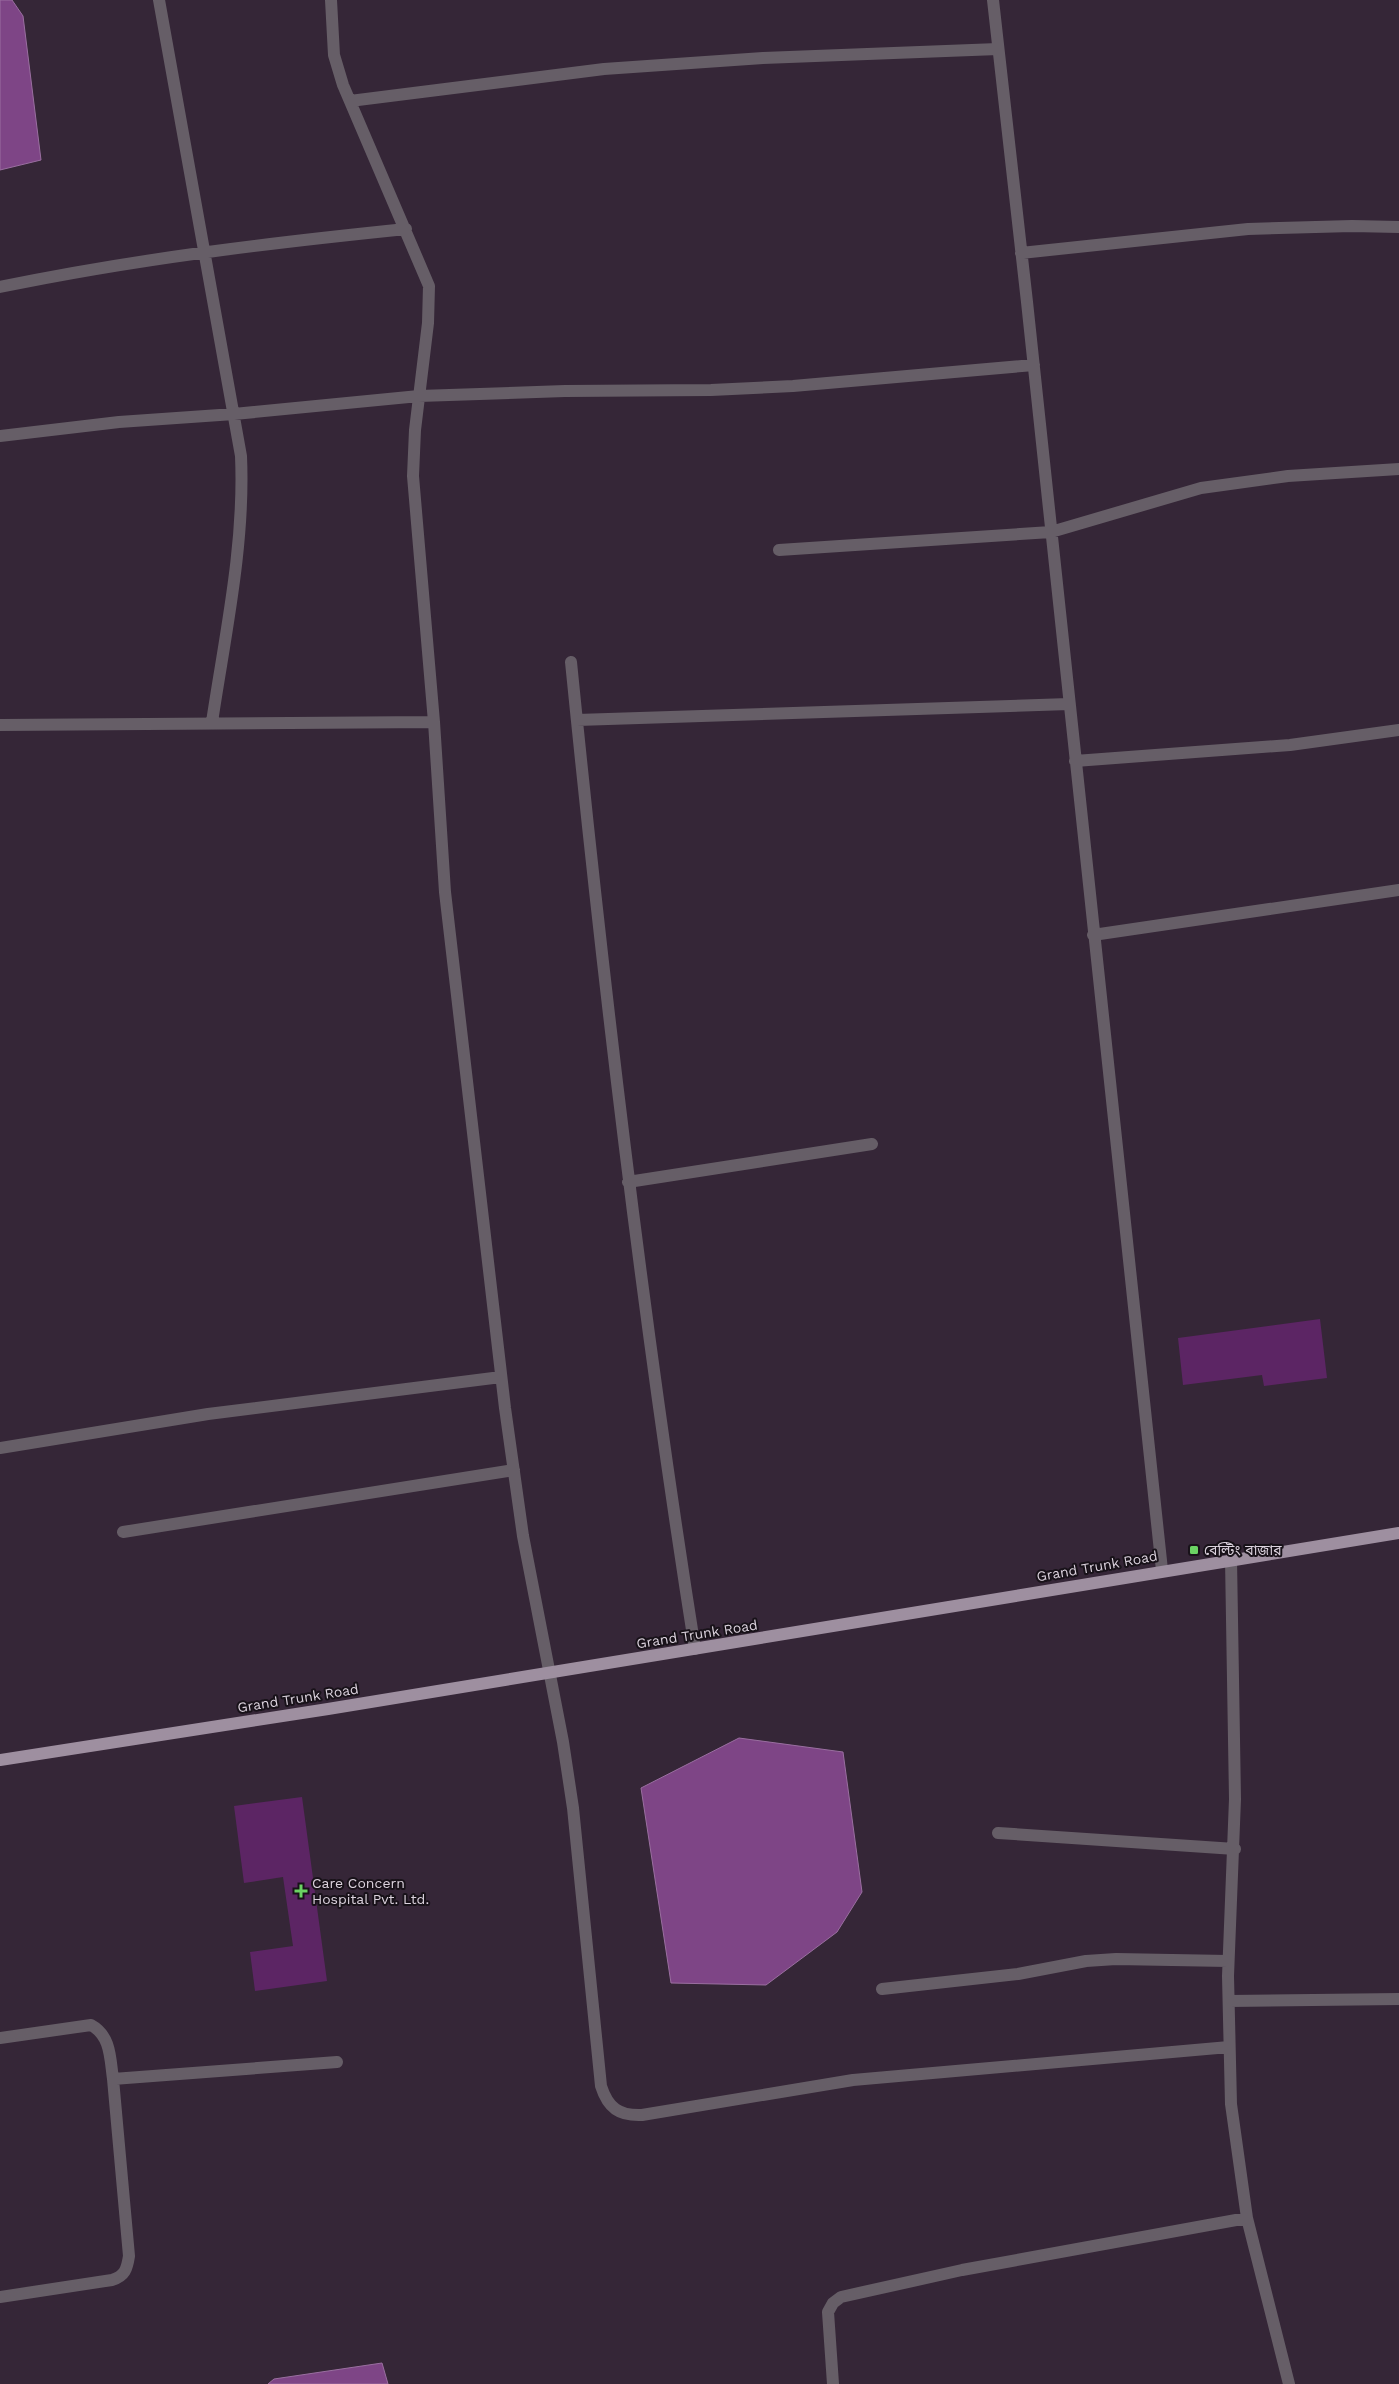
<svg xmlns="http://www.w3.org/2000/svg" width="1399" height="2384" viewBox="0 0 1399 2384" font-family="'Work Sans','Noto Sans Bengali',sans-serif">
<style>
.water{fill:#7e4586;stroke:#9a6fa0}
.building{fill:#5c2564}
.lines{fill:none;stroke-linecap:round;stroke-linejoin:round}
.minor{stroke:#665e67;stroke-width:12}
.major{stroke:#9e8fa0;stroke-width:12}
.poi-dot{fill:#6bd363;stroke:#181219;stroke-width:2}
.labels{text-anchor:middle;stroke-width:4;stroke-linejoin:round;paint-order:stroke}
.poi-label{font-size:14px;fill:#dbd2dd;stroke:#181219;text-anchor:start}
.street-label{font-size:14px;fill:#dbd2dd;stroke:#181219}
</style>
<rect width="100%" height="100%" fill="#352637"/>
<path class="water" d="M0 0H12L23 16 41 160 0 170Z
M739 1738 843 1752 862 1892 837 1932 766 1985 671 1983 641 1788Z
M382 2363 388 2384H268L274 2379Z"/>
<path class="building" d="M1320 1319 1327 1378 1264 1386 1262 1375 1183 1385 1178 1338Z
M302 1797 327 1981 255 1991 250 1952 293 1946 283 1877 244 1883 234 1806Z"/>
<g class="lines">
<path class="minor" d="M159 0 241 456C245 545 225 635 212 722
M331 0 334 55 343 85 429 286 428 323 415 430 413 476 434 722 445 892 505 1408 523 1536 563 1742 573 1808 601 2086C608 2108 619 2116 642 2115L853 2080 1229 2047
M993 0 1027 302 1162 1570
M350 101 604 69 763 58 998 49
M1021 253 1248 229 1352 226 1399 227
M0 287C135 259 269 243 406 229
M0 436 119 422 234 414 419 396 565 391 711 390 793 386 1034 365
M779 550 1051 532 1201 488 1288 476 1399 469
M571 662C604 992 643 1321 695 1649
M577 720 1069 704
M0 725 434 722
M1075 761 1290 745 1399 730
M1093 935 1399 890
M628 1182 872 1144
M0 1448 208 1414 501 1377
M123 1532 514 1470
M1231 1559 1235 1799 1228 1976 1231 2104 1247 2218 1289 2384
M998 1833 1235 1849
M882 1989 1018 1974 1086 1961 1116 1959 1228 1961
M1229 2001 1399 1999
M0 2038 91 2025C111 2036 110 2058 113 2079
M0 2297 112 2280C125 2276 127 2269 129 2256L113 2079 337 2062
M833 2384 828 2312 833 2303 841 2297 962 2270 1247 2218"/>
<path class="major" d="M0 1760 328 1709 1399 1533"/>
</g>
<g class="poi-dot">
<rect x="1189" y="1545" width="10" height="10" rx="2.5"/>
<path d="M298.5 1883.5h5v5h5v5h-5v5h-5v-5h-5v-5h5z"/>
</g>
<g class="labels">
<g class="poi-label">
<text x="1204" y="1555">বেল্টিং বাজার</text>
<text x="312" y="1888">Care Concern<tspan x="312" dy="16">Hospital Pvt. Ltd.</tspan></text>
</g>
<g class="street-label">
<text transform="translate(1097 1566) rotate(-10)" y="5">Grand Trunk Road</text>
<text transform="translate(697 1634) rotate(-9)" y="5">Grand Trunk Road</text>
<text transform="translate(298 1698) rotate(-9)" y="5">Grand Trunk Road</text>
</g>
</g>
</svg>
